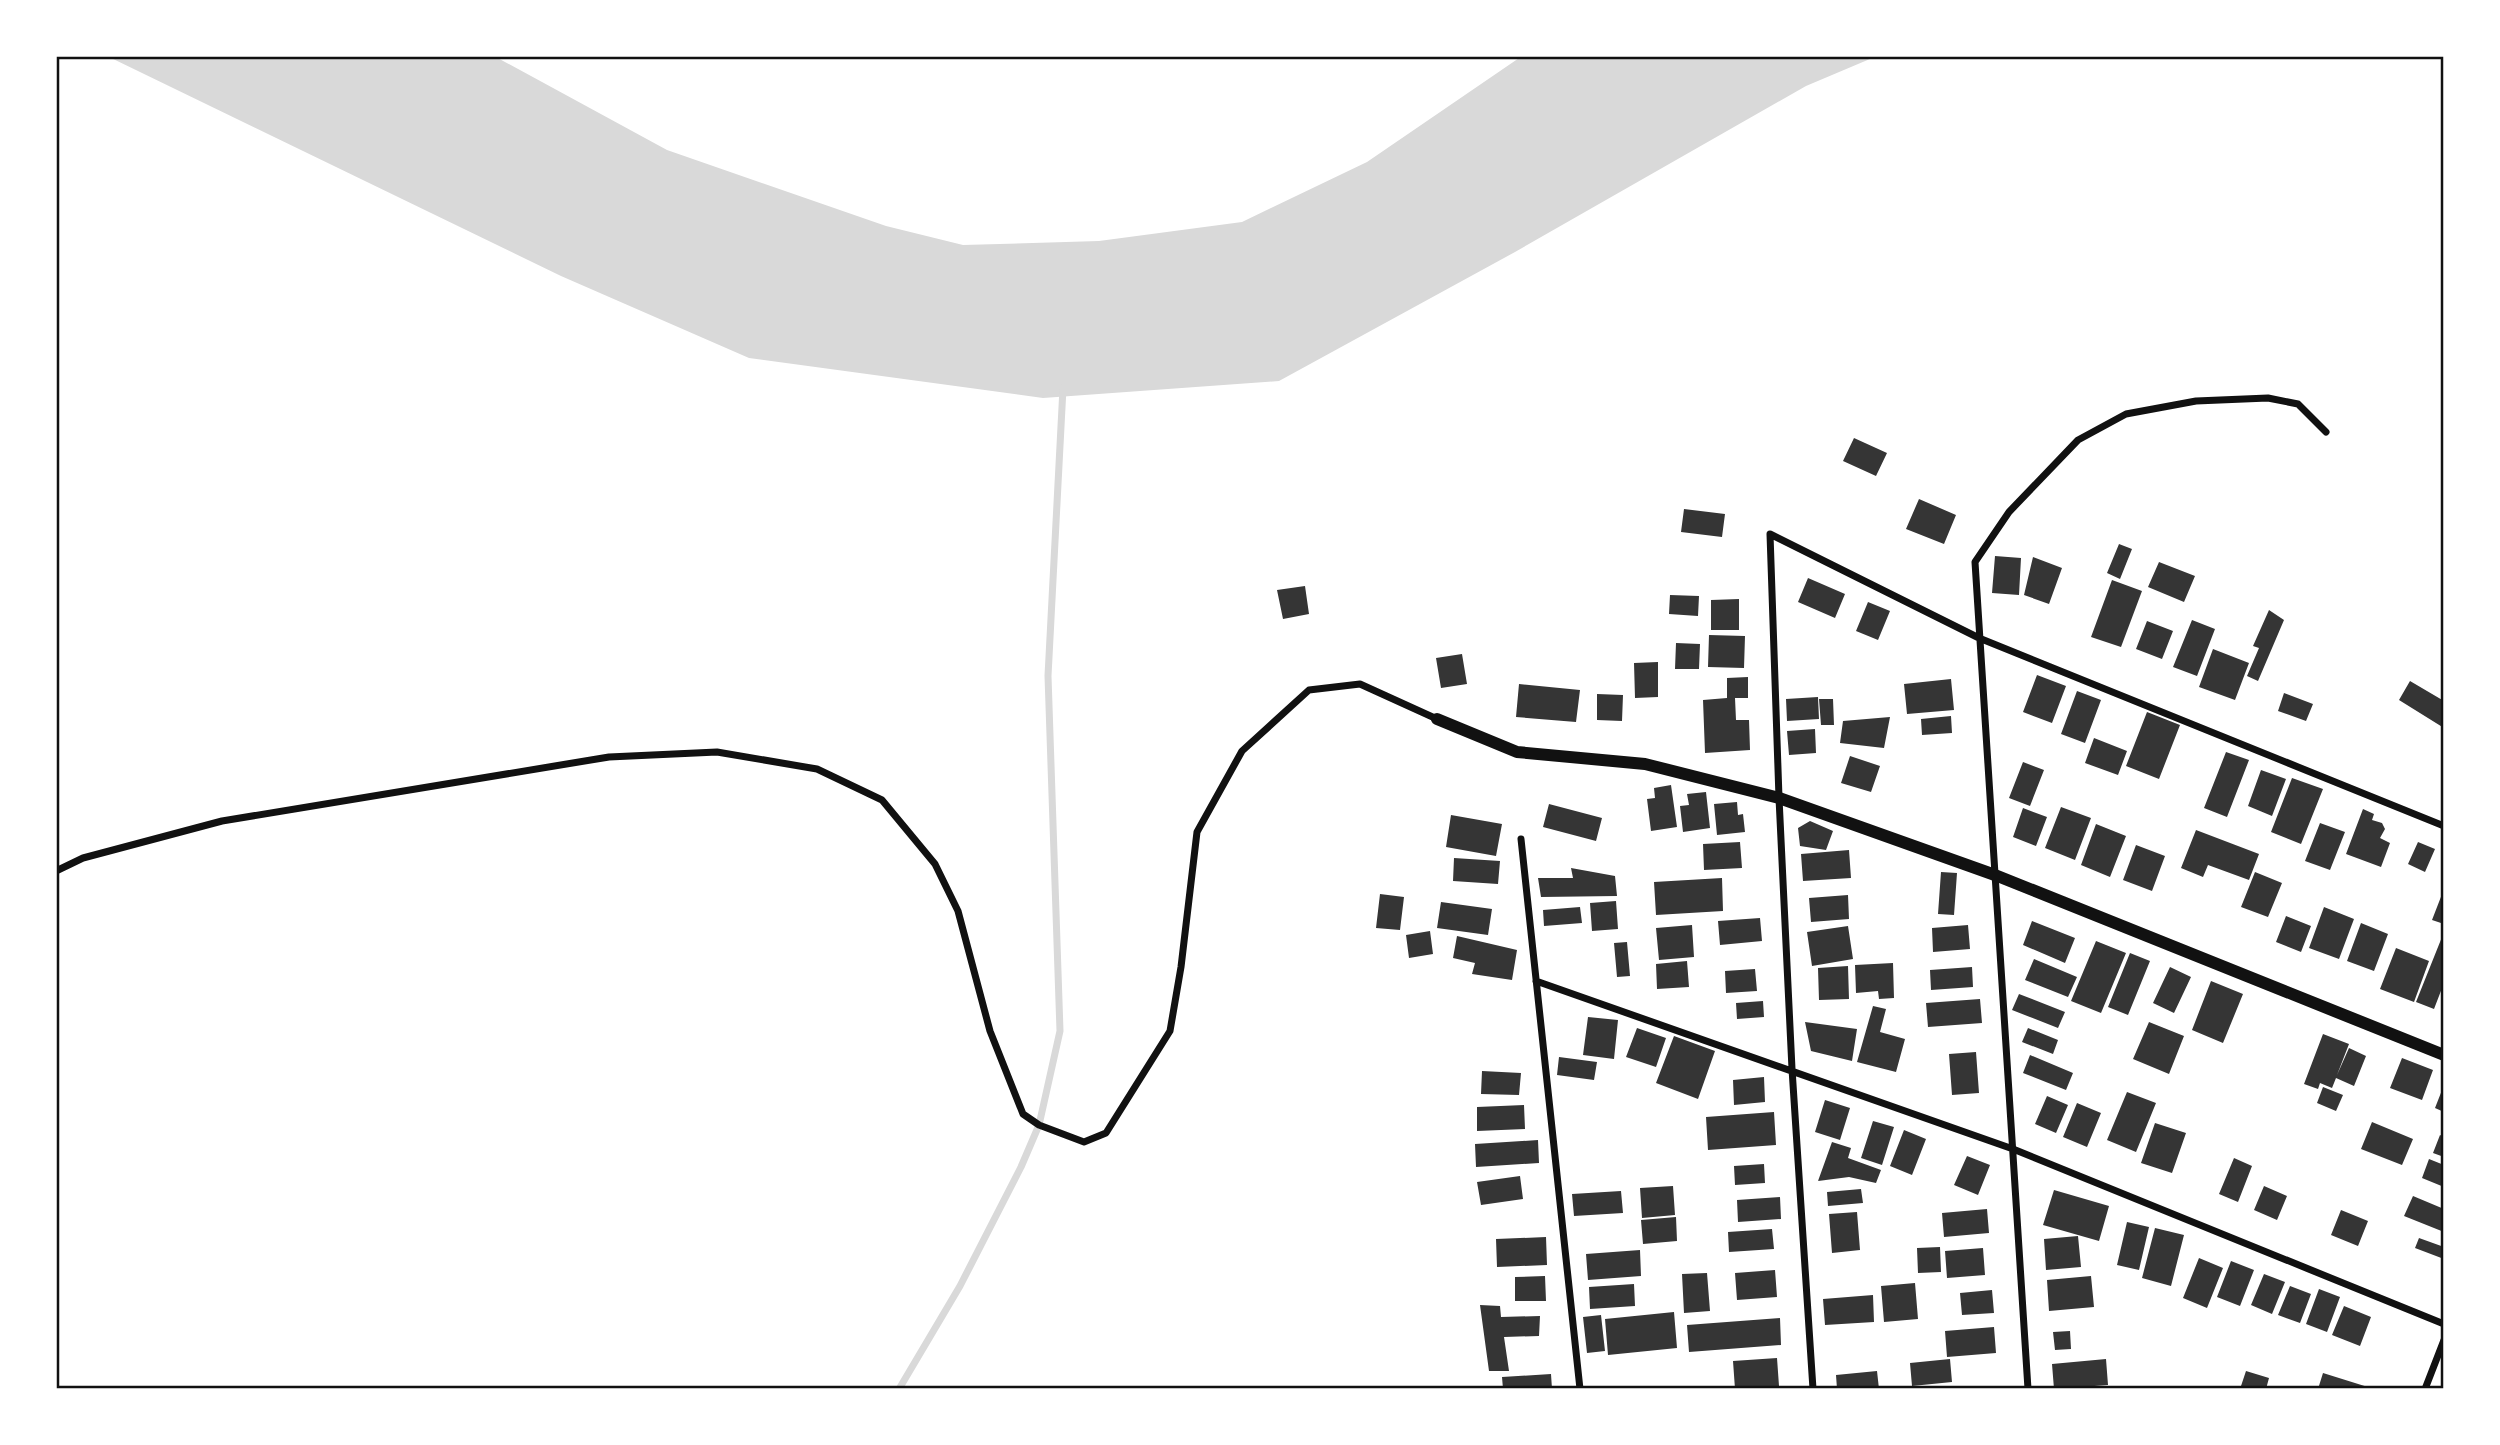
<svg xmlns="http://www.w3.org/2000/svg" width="2500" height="1445" viewBox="0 0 2500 1445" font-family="'Titillium Web',sans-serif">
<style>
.water{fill:#d9d9d9}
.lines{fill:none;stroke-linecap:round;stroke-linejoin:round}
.stream{stroke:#d9d9d9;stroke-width:7}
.building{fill:#353535}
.minor{stroke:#111;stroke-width:7}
.tertiary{stroke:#111;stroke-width:12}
.neatline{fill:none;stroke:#111;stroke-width:2.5}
</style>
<rect width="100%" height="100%" fill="#fff"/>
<path class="water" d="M107 56H494L667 150 886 226 963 245 1099 241 1242 222 1367 162 1522 56H1877L1806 86 1515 252 1279 381 1043 398 749 358 561 276Z"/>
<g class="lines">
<path class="stream" d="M899 1389 960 1286 1021 1167 1039 1125 1060 1031 1048 676 1063 388"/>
</g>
<path class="building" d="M1854 438 1887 453 1876 476 1843 461Z
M1919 499 1956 515 1944 544 1906 529Z
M1684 509 1725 514 1722 537 1681 532Z
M2119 544 2132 549 2120 579 2107 573Z
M1995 556 2021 558 2019 595 1992 593Z
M2033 557 2062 568 2049 604 2024 595Z
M2159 562 2195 576 2184 602 2148 587Z
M1808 578 1845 594 1835 618 1798 602Z
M2112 580 2142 591 2121 647 2091 637Z
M1305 586 1309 614 1283 619 1277 590Z
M1670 595 1699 596 1698 616 1669 614Z
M1739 599V630H1711V600Z
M1868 602 1890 611 1878 640 1856 631Z
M2269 610 2284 620 2258 681 2247 676 2259 648 2253 646Z
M2192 620 2215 629 2197 676 2173 667Z
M2147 621 2173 631 2162 659 2136 649Z
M1709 635 1745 636 1744 668 1708 667Z
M1676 643 1700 644 1699 669H1675Z
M2213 649 2249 663 2235 700 2199 687Z
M1462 654 1467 684 1441 688 1436 658Z
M1658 662V697L1635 698 1634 663Z
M2037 675 2066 686 2052 723 2023 712Z
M1748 677V698H1735L1736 720H1749L1750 750 1705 753 1703 700 1727 698V678Z
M1951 679 1954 710 1907 714 1904 684Z
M2410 681 2444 701V728L2399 700Z
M1519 684 1580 690 1576 722 1516 717Z
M2077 691 2101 700 2085 743 2061 734Z
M2284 693 2313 704 2306 721 2278 711Z
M1597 694 1623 695 1622 721 1597 720Z
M1818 697 1819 719 1787 721 1786 699Z
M1819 699H1833L1834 725H1821Z
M2147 712 2180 725 2159 779 2126 766Z
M1951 716 1952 733 1922 735 1921 719Z
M1890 717 1884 748 1840 743 1843 721Z
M1815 729 1816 753 1789 755 1787 731Z
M2094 738 2127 751 2118 775 2085 763Z
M2226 752 2249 760 2227 817 2204 808Z
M1850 756 1880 766 1871 792 1841 783Z
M2023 762 2044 770 2030 806 2009 798Z
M2261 770 2286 779 2272 816 2248 806Z
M2292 778 2323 789 2301 844 2271 832Z
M1671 785 1677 827 1651 831 1647 799 1655 798 1654 788Z
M1706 792 1710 828 1683 832 1680 806 1689 805 1687 794Z
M1737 802 1738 815 1743 814 1745 832 1717 835 1714 804Z
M1549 804 1602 818 1596 841 1543 827Z
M2061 807 2091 818 2075 860 2045 848Z
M2023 808 2047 817 2036 846 2013 837Z
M2363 809 2374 814 2372 820 2382 823 2385 829 2380 838 2390 843 2381 867 2346 854Z
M1451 815 1502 824 1496 856 1446 847Z
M1810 821 1833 831 1826 850 1800 846 1798 828Z
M2320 823 2345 832 2330 870 2305 861Z
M2096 824 2126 836 2110 877 2081 865Z
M2196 830 2259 854 2249 880 2208 865 2203 877 2181 868Z
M1740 842 1742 868 1704 870 1703 844Z
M2418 842 2435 849 2425 872 2408 864Z
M2136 845 2165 856 2152 891 2123 880Z
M1849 850 1851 878 1803 881 1801 854Z
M1454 858 1500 861 1498 884 1453 881Z
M1571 868 1615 876 1617 896 1541 897 1538 878H1573Z
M1941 872 1957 873 1954 915 1938 914Z
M2255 872 2282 883 2268 917 2241 907Z
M1722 878 1723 911 1656 915 1654 882Z
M2444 889V924L2432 920Z
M1380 894 1404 897 1400 930 1376 928Z
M1848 895 1849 919 1811 922 1809 898Z
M1616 901 1618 929 1592 931 1590 903Z
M1441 902 1492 909 1488 935 1437 928Z
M1580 907 1582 923 1544 926 1543 910Z
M2324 907 2354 919 2339 959 2309 948Z
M2286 916 2311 926 2301 952 2276 942Z
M1760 918 1762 941 1720 945 1718 921Z
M2032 921 2075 938 2065 963 2023 945Z
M2361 923 2388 934 2374 971 2347 961Z
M1692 925 1694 957 1659 960 1656 928Z
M1968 925 1970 949 1933 952 1932 928Z
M1848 926 1853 959 1812 966 1807 932Z
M1430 931 1433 954 1409 958 1406 935Z
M2444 932V983L2434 1009 2416 1002Z
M1457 936 1517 950 1512 980 1472 974 1475 963 1453 958Z
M2096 941 2126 953 2101 1013 2071 1001Z
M1627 942 1630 976 1617 977 1614 943Z
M2396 948 2429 961 2414 1002 2380 989Z
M2130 953 2150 961 2128 1015 2108 1007Z
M2034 959 2077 977 2068 997 2025 980Z
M1687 961 1689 987 1657 989 1656 964Z
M1893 963 1894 998 1879 999 1878 991 1856 993 1855 965Z
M1848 966 1849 999 1819 1000 1818 968Z
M1972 967 1973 987 1931 990 1930 970Z
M2170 967 2191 977 2174 1013 2153 1003Z
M1755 969 1757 991 1726 993 1725 971Z
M2211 981 2243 994 2223 1043 2192 1030Z
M2019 994 2065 1012 2058 1028 2012 1010Z
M1980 999 1982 1023 1928 1027 1926 1003Z
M1763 1001 1764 1017 1737 1019 1736 1003Z
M1873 1006 1886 1009 1880 1032 1905 1039 1896 1072 1857 1062Z
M1588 1017 1618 1020 1614 1059 1583 1055Z
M1805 1022 1857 1029 1852 1061 1811 1051Z
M2149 1022 2184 1036 2169 1074 2133 1059Z
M1637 1028 1666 1038 1656 1067 1626 1057Z
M2028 1028 2058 1040 2053 1054 2022 1042Z
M2323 1034 2349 1044 2337 1075 2349 1048 2366 1056 2354 1086 2336 1078 2332 1088 2320 1083 2318 1089 2304 1084Z
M1674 1036 1715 1051 1698 1099 1656 1083Z
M1976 1052 1979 1093 1952 1095 1949 1054Z
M2030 1055 2073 1073 2066 1090 2023 1073Z
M1559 1057 1597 1062 1594 1080 1557 1075Z
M2402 1058 2433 1070 2422 1100 2390 1088Z
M1482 1071 1521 1073 1519 1095 1481 1094Z
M1764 1077 1765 1102 1734 1105 1733 1080Z
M2444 1085V1112L2435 1108Z
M2323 1087 2343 1095 2336 1111 2317 1103Z
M2127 1092 2156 1103 2136 1152 2107 1140Z
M2047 1096 2068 1105 2056 1133 2035 1124Z
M1825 1100 1850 1108 1840 1140 1815 1132Z
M2077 1103 2101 1113 2087 1147 2063 1137Z
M1524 1105 1525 1129 1477 1131V1107Z
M1774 1112 1776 1145 1708 1150 1706 1117Z
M1873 1121 1894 1127 1882 1165 1861 1158Z
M2372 1122 2413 1139 2402 1165 2361 1149Z
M2155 1123 2186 1133 2172 1173 2141 1163Z
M1904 1130 1926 1139 1912 1175 1890 1166Z
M2440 1135 2444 1137V1157L2433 1153Z
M1538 1140 1539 1163 1476 1167 1475 1144Z
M1832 1142 1851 1148 1848 1158 1881 1170 1876 1183 1849 1177 1818 1181Z
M1967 1156 1990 1165 1978 1195 1954 1185Z
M2234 1158 2252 1166 2238 1202 2219 1194Z
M2429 1159 2444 1165V1187L2422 1178Z
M1764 1164 1765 1183 1735 1185 1734 1166Z
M1520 1176 1523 1199 1481 1205 1477 1182Z
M1673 1186 1675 1215 1642 1218 1640 1188Z
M2264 1186 2287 1196 2277 1220 2254 1210Z
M1861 1189 1863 1203 1828 1206 1827 1192Z
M2054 1190 2109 1206 2099 1241 2043 1225Z
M1621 1191 1623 1213 1574 1216 1572 1194Z
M2413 1196 2444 1209V1232L2404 1216Z
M1780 1197 1781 1219 1738 1222 1737 1200Z
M1987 1209 1989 1233 1944 1237 1942 1213Z
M2341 1210 2368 1221 2358 1246 2331 1235Z
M1857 1212 1860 1250 1832 1253 1829 1214Z
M1676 1217 1677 1241 1643 1244 1641 1220Z
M2127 1222 2149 1227 2139 1270 2117 1265Z
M2155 1228 2184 1235 2171 1286 2142 1278Z
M1772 1229 1774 1249 1729 1252 1728 1232Z
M2078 1236 2081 1267 2046 1270 2044 1239Z
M1546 1237 1547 1265 1497 1267 1496 1239Z
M2419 1238 2444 1247V1259L2415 1248Z
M1940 1247 1941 1272 1918 1273 1917 1248Z
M1983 1248 1985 1275 1947 1278 1945 1251Z
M1640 1250 1641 1276 1588 1280 1586 1254Z
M2199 1258 2223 1268 2207 1308 2183 1298Z
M2231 1261 2254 1270 2240 1306 2217 1297Z
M1775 1270 1777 1297 1737 1300 1735 1273Z
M1707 1273 1710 1311 1684 1313 1682 1274Z
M2264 1274 2285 1282 2272 1314 2251 1305Z
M1545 1276 1546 1301H1515V1277Z
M2091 1276 2094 1307 2049 1311 2047 1280Z
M1915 1283 1918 1319 1884 1322 1881 1286Z
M1634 1284 1635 1306 1590 1309 1589 1287Z
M2290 1286 2311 1294 2300 1323 2278 1315Z
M2319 1289 2340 1297 2327 1332 2306 1324Z
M1992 1290 1994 1313 1962 1315 1960 1293Z
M1873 1295 1874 1322 1825 1325 1823 1299Z
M1480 1305 1500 1306 1501 1317 1540 1316 1539 1336 1504 1337 1509 1371H1489Z
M2344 1306 2371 1317 2360 1346 2332 1335Z
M1674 1312 1677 1348 1608 1355 1605 1319Z
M1601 1315 1605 1351 1587 1353 1583 1317Z
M1780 1318 1781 1345 1689 1352 1687 1325Z
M1994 1327 1996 1353 1947 1357 1945 1331Z
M2070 1331 2071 1349 2055 1350 2053 1332Z
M1777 1358 1779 1386 1735 1389 1733 1361Z
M1950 1359 1952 1382 1912 1386 1910 1363Z
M2106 1359 2108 1385 2054 1389 2052 1364Z
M1877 1371 1879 1389H1837L1836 1375Z
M2246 1371 2269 1378 2266 1389H2240Z
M2323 1373 2371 1388 2370 1389H2318Z
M1551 1374 1552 1389H1503L1502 1377Z"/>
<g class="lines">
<path class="minor" d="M1521 839 1580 1389
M56 871 83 858 222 821 609 757 717 752 817 769 882 800 935 864 958 911 990 1031 1023 1114 1039 1125 1084 1142 1106 1133 1170 1031 1181 967 1197 832 1242 751 1309 690 1360 684 1437 719
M1536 981 2013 1149 2444 1324
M1813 1389 1792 1069 1779 798 1770 534 1979 638 2444 826
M2028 1389 1975 562 2009 512 2078 440 2126 414 2196 401 2268 398 2298 404 2326 432
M2425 1389 2444 1340"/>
<path class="tertiary" d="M1437 719 1517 752 1645 764 1779 798 1995 875 2444 1055"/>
</g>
<rect width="2500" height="1445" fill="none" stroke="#ffffff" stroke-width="116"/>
<rect x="58" y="58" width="2384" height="1329" class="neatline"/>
</svg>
